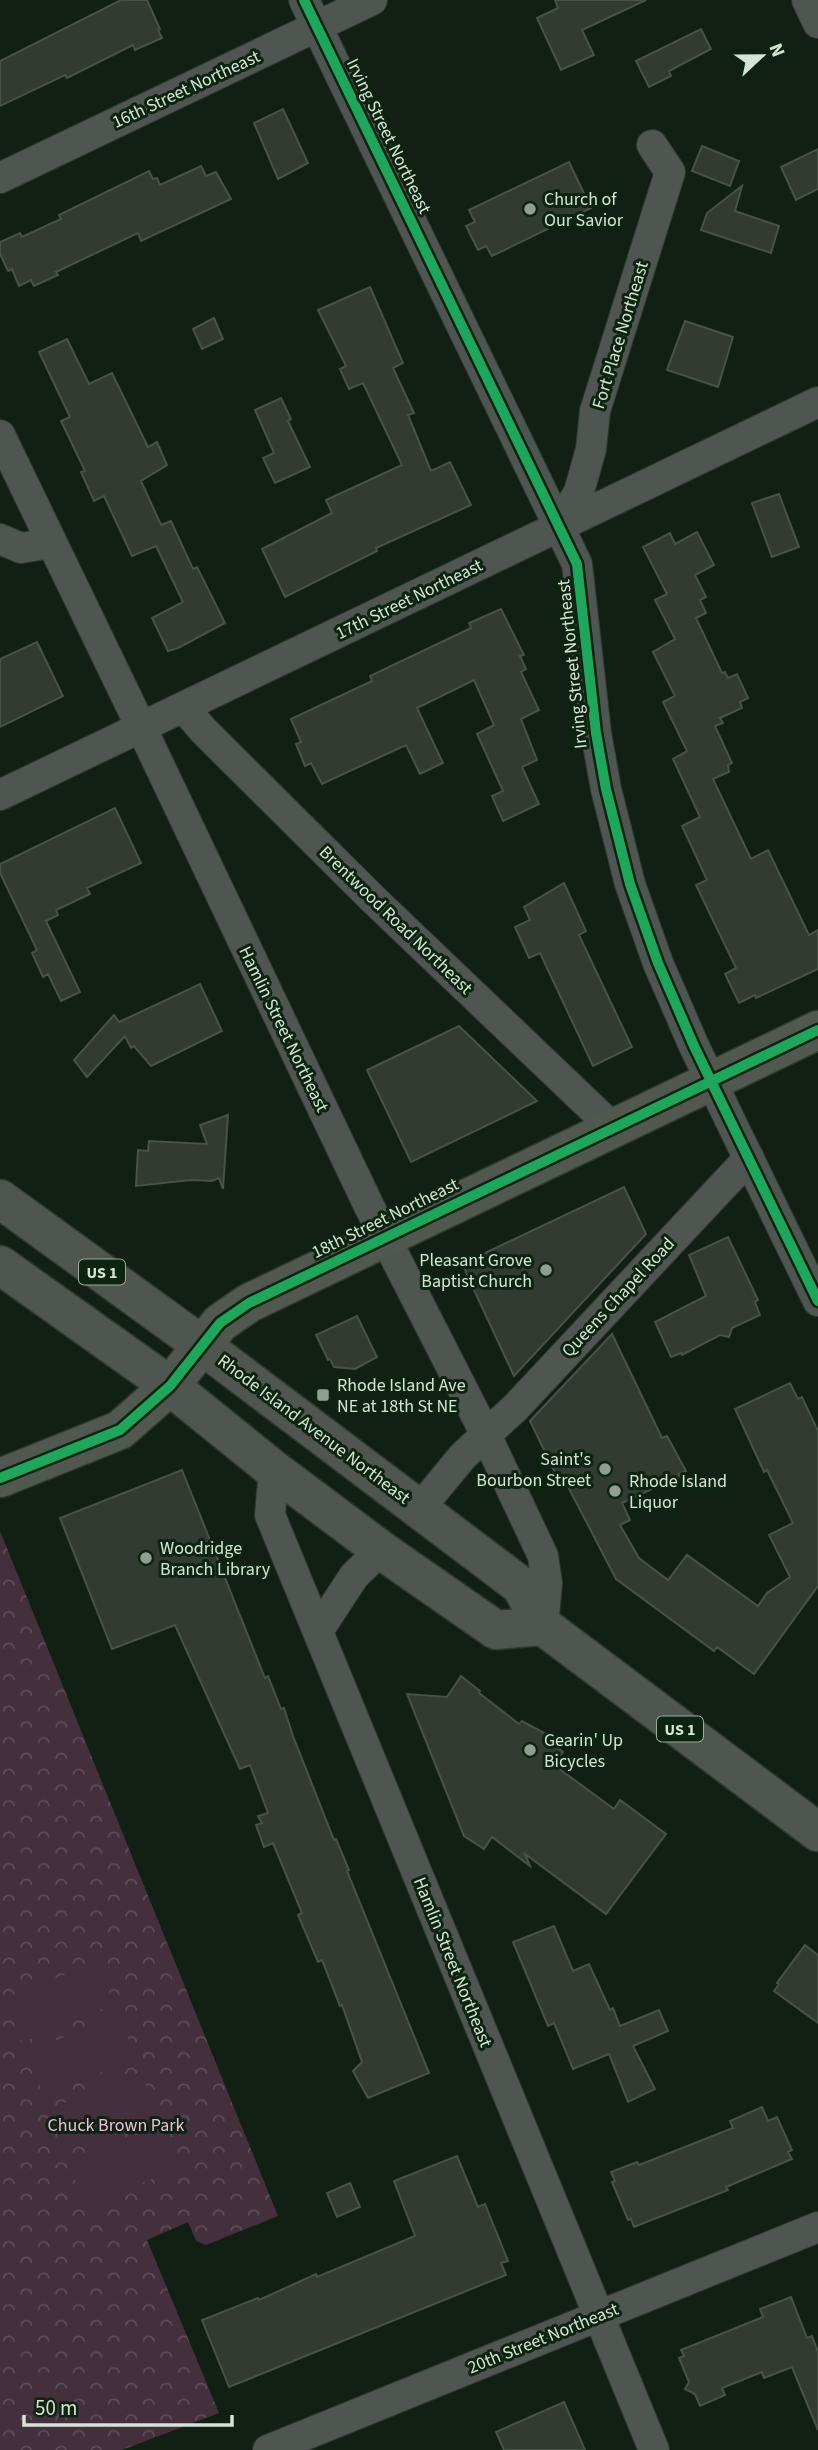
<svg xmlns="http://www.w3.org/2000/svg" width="818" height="2450" viewBox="0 0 818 2450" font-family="'Source Sans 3',sans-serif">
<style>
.park{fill:url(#park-crowns)}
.pitch{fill:#442f3d}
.building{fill:#313b32;stroke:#475248;stroke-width:2}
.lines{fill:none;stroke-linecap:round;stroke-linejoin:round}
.street-casing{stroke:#2e3a30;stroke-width:32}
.secondary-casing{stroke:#2e3a30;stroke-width:41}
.primary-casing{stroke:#2e3a30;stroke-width:41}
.street{stroke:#4f5550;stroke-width:30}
.secondary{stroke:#505850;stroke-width:38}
.primary{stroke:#4e564f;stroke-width:38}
.cycleway-casing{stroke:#0d2410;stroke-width:15}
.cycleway{stroke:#20a55d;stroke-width:10}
.poi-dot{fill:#919f92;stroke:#0d2410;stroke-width:2.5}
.labels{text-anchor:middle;stroke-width:6;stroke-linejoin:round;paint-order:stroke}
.shield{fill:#0d2410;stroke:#9aaa9b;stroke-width:2}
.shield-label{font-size:16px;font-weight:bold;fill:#d6e4d6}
.street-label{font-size:18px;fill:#d6e4d6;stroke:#0d2410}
.poi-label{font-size:18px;fill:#d6e4d6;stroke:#0d2410;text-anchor:start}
.park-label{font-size:18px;fill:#f5bae0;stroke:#0d2410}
</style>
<defs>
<pattern id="park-crowns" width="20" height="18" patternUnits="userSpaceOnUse" patternTransform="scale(1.75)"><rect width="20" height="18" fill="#442f3d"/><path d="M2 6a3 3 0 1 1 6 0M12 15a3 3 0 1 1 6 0" fill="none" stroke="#5e4d58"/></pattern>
</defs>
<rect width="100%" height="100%" fill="#121f14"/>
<path class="park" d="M0 1531 278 2216 206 2245 196 2241 188 2222 147 2240 219 2413 122 2450H0Z"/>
<path class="pitch" d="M97 1962 114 2004 22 2042 4 1999Z
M118 2015 136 2058 44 2096 26 2053Z
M140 2072 157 2115 65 2152 47 2110Z
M161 2125 179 2168 86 2206 68 2163Z"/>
<path class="building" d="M121 0H147L160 29 158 30 162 38 135 50 133 45 67 78 65 75 0 106V61Z
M555 0H646L582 30 594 55 561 70 537 18 558 8Z
M701 29 711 49 669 71 671 76 649 87 636 61Z
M283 109 308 163 278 179 254 123Z
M702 146 739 161 730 186 692 171Z
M818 149V189L796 200 781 167Z
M569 162 591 208 492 256 486 246 478 250 466 226 475 222 469 210Z
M201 166 206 176 216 172 231 199 141 241 138 233 56 272 58 275 34 286 31 280 19 286 12 269 8 271 0 254V242L20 233 22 237 61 219 59 215 149 171 153 179 157 178 160 185Z
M742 186 735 211 779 226 771 253 701 230 707 213Z
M370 287 403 363 393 368 414 413 408 415 431 471 450 462 471 505 376 548 377 551 285 597 262 549 332 513 326 500 402 465 363 383 349 389 340 369 346 366 318 310Z
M214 318 223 339 202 349 193 329Z
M685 321 733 337 718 387 667 370Z
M67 339 89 384 112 373 148 447 157 442 167 465 141 481 161 525 171 521 193 569 197 567 225 623 178 648 168 651 152 618 183 602 156 546 132 556 104 496 94 501 81 472 85 471 61 421 70 417 39 352Z
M281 398 291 419 288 421 310 467 275 483 263 458 274 453 255 410Z
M779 494 799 547 772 557 752 503Z
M697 532 714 565 695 575 706 597 700 600 706 613 696 618 722 673 725 672 728 678 737 674 748 698 740 702 742 708 720 718 723 723 715 726 732 763 728 765 729 772 713 779 751 859 768 850 809 935 818 930V969L756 998 755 995 739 1003 725 974 736 968 696 885 707 880 682 826 700 817 673 759 687 751 663 702 675 696 653 652 675 639 655 600 667 594 643 547 670 533 675 544Z
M501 609 524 655 520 656 526 669 521 672 539 710 521 719 537 760 522 767 539 804 503 821 492 796 503 791 477 734 494 725 474 680 417 708 443 763 420 774 406 745 322 784 311 763 305 766 296 744 301 742 291 719 372 681 370 676 471 628 469 623Z
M37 642 63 696 0 727V659Z
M115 808 141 863 87 888 90 894 56 910 58 915 46 921 80 992 61 1001 48 974 43 977 32 953 37 950 0 873V864Z
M564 883 586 931 579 935 632 1047 593 1066 540 953 529 958 515 927 530 920 524 907Z
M200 984 222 1031 151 1066 134 1046 131 1048 125 1036 87 1077 74 1060 114 1015 119 1022Z
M459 1026 537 1101 411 1162 367 1070Z
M228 1115 223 1189 219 1178 212 1181 191 1180 136 1186 138 1150 148 1151 149 1141 207 1144 200 1125Z
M624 1187 646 1234 514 1376 466 1273 464 1263Z
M728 1237 758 1300 755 1302 760 1315 732 1328 729 1337 720 1335 682 1355 681 1353 671 1357 655 1322 706 1296 689 1255Z
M357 1316 377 1357 355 1369 334 1367 330 1359 328 1360 316 1335Z
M612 1334 662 1438 667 1436 686 1471 679 1474 680 1476 622 1503 630 1520 620 1525 639 1558 668 1580 687 1555 758 1606 767 1593 790 1577 769 1535 793 1523 767 1470 764 1472 735 1409 790 1383 798 1399 802 1397 818 1431V1586L754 1674 717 1647 714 1651 616 1579 564 1479 559 1481 530 1421Z
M182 1470 265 1678 268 1676 281 1709 284 1708 293 1736 334 1840 336 1839 349 1870 347 1871 429 2073 368 2098 353 2071 362 2062 342 2005 340 2006 322 1960 318 1962 298 1915 302 1913 273 1843 264 1847 256 1825 262 1823 258 1816 268 1813 250 1765 240 1769 175 1625 112 1649 60 1518Z
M461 1676 480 1691 479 1693 519 1724 522 1721 546 1734 548 1740 563 1752 554 1765 614 1809 620 1800 666 1834 606 1914 525 1854 530 1866 492 1837 484 1849 464 1836 407 1694 447 1697Z
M554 1926 573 1971 589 1964 610 2010 613 2008 620 2026 659 2010 668 2031 633 2046 655 2089 628 2102 609 2054 573 2069 554 2023 548 2026 513 1942Z
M805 1945 818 1955V2023L774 1991 779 1984 777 1983Z
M762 2107 768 2121 777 2117 792 2150 788 2152 792 2159 726 2187 728 2190 634 2227 631 2219 628 2220 612 2182 615 2181 611 2172 637 2162 639 2165 733 2128 730 2121Z
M457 2156 478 2207 485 2204 508 2261 501 2263 506 2275 229 2387 202 2320 258 2298 259 2300 316 2274 317 2277 415 2236 394 2181Z
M350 2183 360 2207 337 2217 327 2193Z
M791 2297 807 2338 812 2336 818 2352V2430L792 2367 764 2378 762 2372 722 2388 725 2395 700 2406 695 2394 685 2389 689 2382 679 2358 684 2356 681 2350 763 2317 760 2309Z
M564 2402 585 2450H504L496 2432Z"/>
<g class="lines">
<g class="street-casing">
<path id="street" d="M304 0 577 564 596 733 606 789 630 884 658 963 694 1046 818 1301
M807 0 818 23
M0 178 372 0
M0 435 142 729 369 1206 486 1435 543 1556 547 1583 543 1626
M558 527 579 492 591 449 595 411 670 172 652 145
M0 539 21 548 51 543
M184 708 204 731 374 900 613 1128
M0 795 818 402
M274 1470 270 1515 654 2450
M420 1508 463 1456 516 1407 749 1158
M318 1631 354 1576 381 1550
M268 2450 818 2227"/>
</g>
<g class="secondary-casing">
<path id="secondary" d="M0 1478 120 1430 170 1386 220 1323 249 1303 818 1030"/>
</g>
<g class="primary-casing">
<path id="primary" d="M0 1199 203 1346 521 1586 543 1626 818 1832
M0 1265 170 1386 274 1470 381 1550 496 1630 543 1626"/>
</g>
<use href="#street" class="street"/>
<use href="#secondary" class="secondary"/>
<use href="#primary" class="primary"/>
<g class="cycleway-casing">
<path id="cycleway" d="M304 0 577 564 596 733 606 789 630 884 658 963 694 1046 818 1301
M0 1478 120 1430 170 1386 220 1323 249 1303 818 1030"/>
</g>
<use href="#cycleway" class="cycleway"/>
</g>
<g class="poi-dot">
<circle cx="530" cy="209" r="7"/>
<circle cx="546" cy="1270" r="7"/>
<rect x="316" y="1388" width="14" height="14" rx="3.5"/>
<circle cx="605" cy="1469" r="7"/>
<circle cx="615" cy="1491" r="7"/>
<circle cx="146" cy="1558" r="7"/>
<circle cx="530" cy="1750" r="7"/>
</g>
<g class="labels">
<g class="shield">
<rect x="79" y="1259.5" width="46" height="25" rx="5"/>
<rect x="657" y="1716.5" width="46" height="25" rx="5"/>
</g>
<g class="shield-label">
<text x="102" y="1278">US 1</text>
<text x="680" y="1735">US 1</text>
</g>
<g class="street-label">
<text transform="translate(186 89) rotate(-25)" y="6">16th Street Northeast</text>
<text transform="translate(389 136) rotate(64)" y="6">Irving Street Northeast</text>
<text transform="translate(620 335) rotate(-73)" y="6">Fort Place Northeast</text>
<text transform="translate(409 599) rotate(-26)" y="6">17th Street Northeast</text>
<text transform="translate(572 664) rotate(-96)" y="6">Irving Street Northeast</text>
<text transform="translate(396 920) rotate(44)" y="6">Brentwood Road Northeast</text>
<text transform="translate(284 1029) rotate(64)" y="6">Hamlin Street Northeast</text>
<text transform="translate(385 1218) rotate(-26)" y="6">18th Street Northeast</text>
<text transform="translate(618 1297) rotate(-47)" y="6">Queens Chapel Road</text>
<text transform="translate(314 1429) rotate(37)" y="6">Rhode Island Avenue Northeast</text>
<text transform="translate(453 1962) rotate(68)" y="6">Hamlin Street Northeast</text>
<text transform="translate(543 2338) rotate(-22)" y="6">20th Street Northeast</text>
</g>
<g class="poi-label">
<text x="544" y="205">Church of<tspan x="544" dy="21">Our Savior</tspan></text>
<text x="532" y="1266" text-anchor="end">Pleasant Grove<tspan x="532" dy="21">Baptist Church</tspan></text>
<text x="337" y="1391">Rhode Island Ave<tspan x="337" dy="21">NE at 18th St NE</tspan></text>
<text x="591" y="1465" text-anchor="end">Saint's<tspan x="591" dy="21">Bourbon Street</tspan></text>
<text x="629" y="1487">Rhode Island<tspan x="629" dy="21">Liquor</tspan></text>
<text x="160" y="1554">Woodridge<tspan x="160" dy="21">Branch Library</tspan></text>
<text x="544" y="1746">Gearin' Up<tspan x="544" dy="21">Bicycles</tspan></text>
</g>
<g class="park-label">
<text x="116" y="2131">Chuck Brown Park</text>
</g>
</g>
<g transform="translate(762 56) rotate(68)" stroke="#0d2410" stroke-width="5" paint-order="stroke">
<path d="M0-5L12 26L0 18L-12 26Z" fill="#d6e4d6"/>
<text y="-10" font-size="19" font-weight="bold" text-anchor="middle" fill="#d6e4d6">N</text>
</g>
<path d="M24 2415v10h208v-10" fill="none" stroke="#d6e4d6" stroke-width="3.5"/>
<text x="35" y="2415" font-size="21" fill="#d6e4d6" stroke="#0d2410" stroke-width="5" paint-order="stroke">50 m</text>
</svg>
